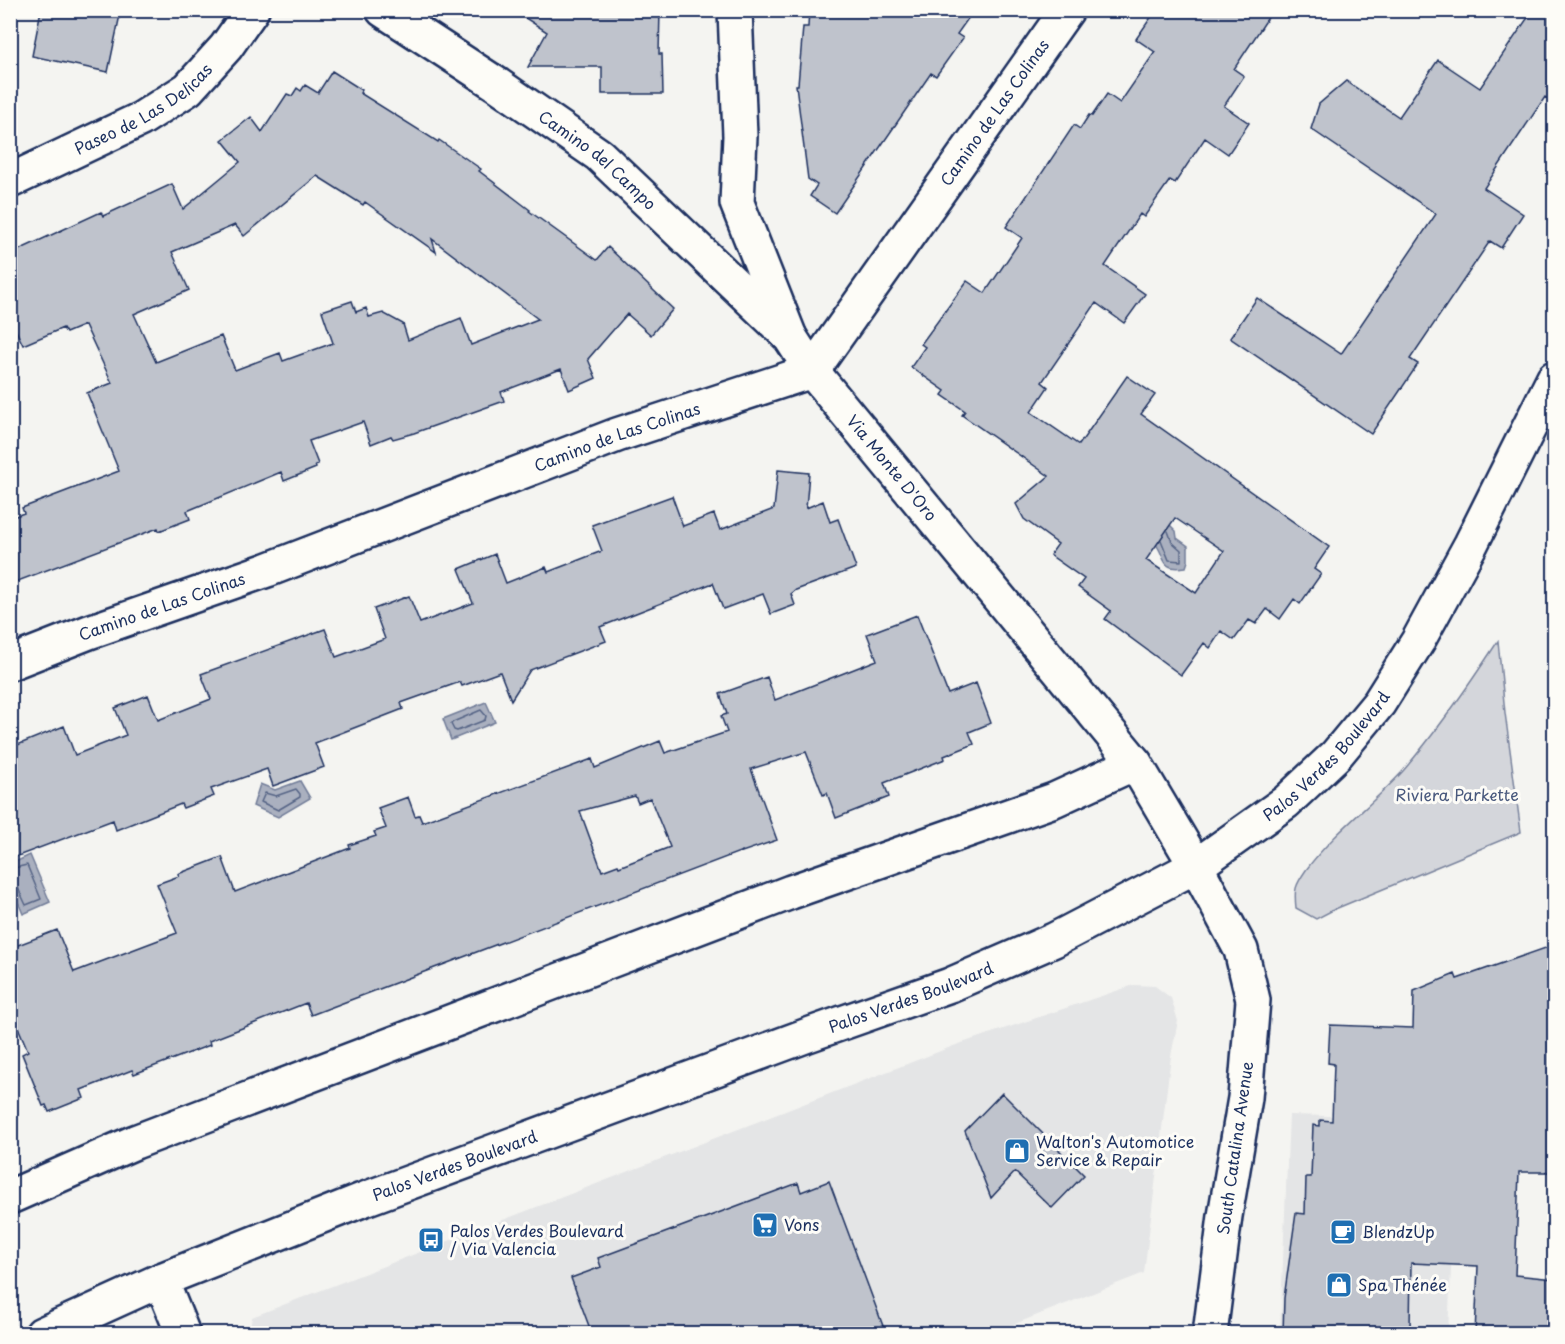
<svg xmlns="http://www.w3.org/2000/svg" width="1565" height="1344" viewBox="0 0 1565 1344" font-family="'Playpen Sans',sans-serif">
<style>
.built{fill:#e4e5e6}
.green{fill:#d4d6db;stroke:#78829c;stroke-width:1.5}
.water{fill:#aab0bf;stroke:#717c98;stroke-width:1.5}
.lines{fill:none;stroke-linecap:round;stroke-linejoin:round}
.shore{stroke:#546385;stroke-width:1.5}
.building{fill:#bfc3cc;stroke:#1b2f5e;stroke-width:1.5;fill-rule:evenodd}
.street-casing{stroke:#1b2f5e;stroke-width:38}
.secondary-casing{stroke:#1b2f5e;stroke-width:38}
.primary-casing{stroke:#1b2f5e;stroke-width:38}
.street{stroke:#fdfcf7;stroke-width:33}
.secondary{stroke:#fdfcf7;stroke-width:33}
.primary{stroke:#fdfcf7;stroke-width:33}
.labels{text-anchor:middle;stroke-width:6;stroke-linejoin:round;paint-order:stroke}
.street-label{font-size:16px;fill:#1b2f5e;stroke:#fdfcf7}
.park-label{font-size:16px;fill:#49597d;stroke:#fdfcf7}
.poi-label{font-size:16px;fill:#1b2f5e;stroke:#fdfcf7;text-anchor:start}
</style>
<rect width="100%" height="100%" fill="#f4f4f1"/>
<filter id="ink" filterUnits="userSpaceOnUse"><feTurbulence type="fractalNoise" baseFrequency=".0167" numOctaves="2"/><feDisplacementMap in="SourceGraphic" scale="12" xChannelSelector="R" yChannelSelector="G"/><feConvolveMatrix kernelMatrix="1 2 1 2 8 2 1 2 1" color-interpolation-filters="sRGB"/></filter>
<g filter="url(#ink)">
<path class="built" d="M1134 985 1155 986 1171 998 1178 1021 1171 1056 1144 1273 992 1333 249 1334 252 1317 956 1045Z
M1289 1115 1446 1119 1457 1141 1448 1333 1280 1334Z"/>
<path class="green" d="M1498 641 1505 713 1521 832 1335 909 1316 919 1296 908C1294 889 1295 886 1306 870 1333 833 1372 805 1403 771 1439 729 1468 687 1498 641Z"/>
<path class="water" d="M1169 524 1176 531 1177 538 1188 546V561L1186 567C1157 572 1168 554 1152 540Z
M486 702 495 722 451 740 443 719Z
M300 781 310 798 278 817 253 806 260 784 275 790Z
M30 855 50 902 23 914 11 885V864Z"/>
<g class="lines">
<path class="shore" d="M1161 540 1169 560 1181 561V550L1172 542 1168 531
M481 710 486 716 485 720 457 731 454 730 451 724 453 722Z
M296 789 300 794V797L278 810 261 802 265 793 276 796Z
M10 869 27 865 41 899 26 905 18 888 10 885"/>
</g>
<path class="building" d="M41 10H121L108 72 32 56Z
M513 10H660L659 54H662L663 94H602V67H528L547 32Z
M809 10H854V13L902 15 905 10H974L957 34 963 38 936 76 931 73 835 213 810 196 817 185 808 179 796 85H798L803 27H808Z
M1156 10H1273L1234 69 1244 76 1224 106 1249 123 1228 154 1205 138 1175 183 1170 180 1144 217 1140 214 1105 266 1145 294 1124 323 1096 303 1042 382 1048 387 1031 412 1079 445 1127 376 1155 395 1141 414 1329 547 1314 569 1321 574 1300 604 1294 599 1280 619 1267 609 1256 624 1249 620 1234 640 1221 631 1210 648 1204 643 1181 675 1105 619 1111 611 1078 587 1084 579 1050 555 1058 544 1024 519 1016 504 1049 476 962 415 965 411 942 395 945 391 911 367 925 347 921 344 967 281 985 293 1022 238 1006 227 1074 125 1080 129 1089 115 1092 116 1107 94 1120 103 1155 52 1136 39ZM1175 518 1224 551 1196 593 1146 560Z
M1533 10H1554V102L1545 97 1484 188 1523 214 1501 248 1490 241 1410 359 1418 364 1371 434 1230 338 1257 298 1341 354 1436 214 1311 129 1319 104 1346 81 1399 117 1438 60 1480 88Z
M332 71 362 90 360 93 438 142 439 140 481 169 479 171 530 210 529 211 597 260 608 247 673 309 651 335 627 314 588 359 596 378 569 390 561 369 501 392 504 401 414 433 393 439 391 436 371 444 363 422 309 441 318 464 315 465 316 468 284 481 281 472 187 511 190 519 159 531 158 528 10 584V518L24 513 22 508 119 471 87 393 112 383 85 325 66 333 63 328 23 345 10 318V254L101 212 103 216 172 184 183 209 240 162 222 140 251 117 262 132 287 94 292 96 297 88 301 91 305 85 318 93ZM317 176 363 205 365 202 436 252 432 239 538 319 471 345 461 318 408 340 403 324 383 313 369 317 366 308 356 312 352 301 322 311 333 343 283 361 280 353 235 370 221 336 156 362 134 314 189 290 172 252 235 225 244 236Z
M778 470 809 473 806 508 823 501 830 522 838 519 856 568 796 590 791 594 795 605 771 614 763 594 723 609 713 583 600 627 606 641 530 670 511 700 500 672 462 686 460 682 401 703 403 709 315 743 324 767 273 786 267 769 211 789 214 796 183 808 181 804 116 830 113 820 10 859V748L64 726 75 755 126 735 115 708 148 695 158 720 211 699 201 674 325 629 336 657 385 639 374 609 409 596 420 623 473 603 459 569 495 554 506 583 546 567 548 572 602 551 592 525 672 496 683 526 714 514 720 530 774 509Z
M917 615 948 694 976 683 991 723 969 732 974 744 944 756 945 759 884 783 889 797 836 818 827 793 823 795 806 752 751 769 777 840 742 852V851L311 1015 306 1003 209 1041 210 1045 134 1074 132 1070 81 1090 84 1098 49 1112 46 1105 43 1106 22 1054 28 1051 10 1008V948L57 930 74 972 177 933 157 884 179 876 178 874 222 857 235 892 350 848 349 845 376 836 374 832 386 828 378 808 408 797 415 816 419 815 422 822 592 759 595 768 660 741 665 753 727 732 721 716 727 714 720 694 767 677 775 700 877 660 867 634ZM635 796 638 803 650 798 670 847 619 867 618 865 602 871 580 811Z
M1554 945V1172H1519L1515 1275 1554 1279V1334H1475L1478 1266 1411 1263 1410 1329 1382 1327V1334H1283L1284 1298 1296 1213 1305 1214 1306 1177H1311L1313 1125 1320 1126V1120L1332 1121 1334 1064 1328 1063 1330 1025 1413 1028 1414 991 1455 974 1457 979Z
M1002 1093 1084 1175 1052 1208 1015 1172 991 1198 965 1131Z
M829 1181 886 1334H592L571 1278 601 1267 598 1258 798 1183 801 1192Z"/>
<g class="lines">
<g class="street-casing">
<g id="street">
<path id="s1" d="M383 10 498 85 599 155 790 337 812 371 1135 763 1196 866"/>
<path id="s2" d="M10 181 141 119 188 89 226 47 252 10"/>
<path id="s3" d="M10 663 89 632 267 570 617 435 812 371 1067 10"/>
<path d="M10 1197 135 1142 791 892 1054 800 1135 763"/>
</g>
</g>
<g class="secondary-casing">
<path id="secondary" d="M735 10 740 136 737 203 790 337
M1196 866 1241 950 1253 1000 1245 1098 1225 1216 1210 1334
M161 1280 183 1334"/>
</g>
<g class="primary-casing">
<g id="primary">
<path id="s4" d="M42 1334 161 1280 362 1200 808 1035 950 985 1054 940 1196 866 1286 802 1336 755 1379 703 1418 641 1471 544 1554 378"/>
</g>
</g>
<use href="#street" class="street"/>
<use href="#secondary" class="secondary"/>
<use href="#primary" class="primary"/>
</g>
</g>
<defs>
<g id="shop-square" transform="scale(1.35)"><rect x="-9" y="-9" width="18" height="18" rx="4" fill="#1f6fb2" stroke="#fdfcf7"/><path d="M-5-2.5h2.3a2.7 3.5 0 0 1 5.4 0H5L5.5 6h-11ZM-1.5-2.5h3a1.5 2.3 0 0 0-3 0Z" fill="#fff"/></g>
<g id="supermarket-square" transform="scale(1.35)"><rect x="-9" y="-9" width="18" height="18" rx="4" fill="#1f6fb2" stroke="#fdfcf7"/><path d="M-6-5.5h2.5l.6 2H6L4.5 2H-2.5L-4.4-4H-6ZM-1.5 3.2a1.3 1.3 0 1 0 .1 0ZM3 3.2a1.3 1.3 0 1 0 .1 0Z" fill="#fff"/></g>
<g id="cafe-square" transform="scale(1.35)"><rect x="-9" y="-9" width="18" height="18" rx="4" fill="#1f6fb2" stroke="#fdfcf7"/><path d="M-5.5-4.5H6V0H3Q3 3.5 0 3.5H-2.5Q-5.5 3.5-5.5 0ZM3-3.2v2h1.7v-2ZM-6 4.5H4V6H-6Z" fill="#fff"/></g>
<g id="bus-square" transform="scale(1.35)"><rect x="-9" y="-9" width="18" height="18" rx="4" fill="#1f6fb2" stroke="#fdfcf7"/><path d="M-5-6H5V4H4V6H2V4H-2V6H-4V4H-5ZM-3.5-4V0h7V-4ZM-3.5 1.2v1.5H-2V1.2ZM2 1.2v1.5H3.5V1.2Z" fill="#fff"/></g>
</defs>
<g fill-rule="evenodd">
<use href="#shop-square" x="1017" y="1151"/>
<use href="#supermarket-square" x="765" y="1225"/>
<use href="#cafe-square" x="1343" y="1232"/>
<use href="#bus-square" x="431" y="1240"/>
<use href="#shop-square" x="1339" y="1285"/>
</g>
<g class="labels">
<g class="street-label">
<text dy="6" stroke="none"><textPath href="#s2" startOffset="152">Paseo de Las Delicas</textPath></text>
<text dy="6" stroke="none"><textPath href="#s3" startOffset="1170">Camino de Las Colinas</textPath></text>
<text dy="6" stroke="none"><textPath href="#s1" startOffset="262">Camino del Campo</textPath></text>
<text dy="6" stroke="none"><textPath href="#s3" startOffset="648">Camino de Las Colinas</textPath></text>
<text dy="6" stroke="none"><textPath href="#s1" startOffset="690">Via Monte D'Oro</textPath></text>
<text dy="6" stroke="none"><textPath href="#s3" startOffset="162">Camino de Las Colinas</textPath></text>
<text dy="6" stroke="none"><textPath href="#s4" startOffset="1418">Palos Verdes Boulevard</textPath></text>
<text dy="6" stroke="none"><textPath href="#s4" startOffset="932">Palos Verdes Boulevard</textPath></text>
<text transform="translate(1235 1148) rotate(-82)" y="6">South Catalina Avenue</text>
<text dy="6" stroke="none"><textPath href="#s4" startOffset="446">Palos Verdes Boulevard</textPath></text>
</g>
<g class="park-label">
<text x="1457" y="801">Riviera Parkette</text>
</g>
<g class="poi-label">
<text x="1036" y="1148">Walton's Automotice<tspan x="1036" dy="18">Service &amp; Repair</tspan></text>
<text x="784" y="1231">Vons</text>
<text x="450" y="1237">Palos Verdes Boulevard<tspan x="450" dy="18">/ Via Valencia</tspan></text>
<text x="1362" y="1238">BlendzUp</text>
<text x="1358" y="1291">Spa Thénée</text>
</g>
</g>
<rect width="1565" height="1344" fill="none" stroke="#fdfcf7" stroke-width="36"/>
<rect x="18" y="18" width="1529" height="1308" fill="none" stroke="#1b2f5e" stroke-width="2" filter="url(#ink)"/>
</svg>
